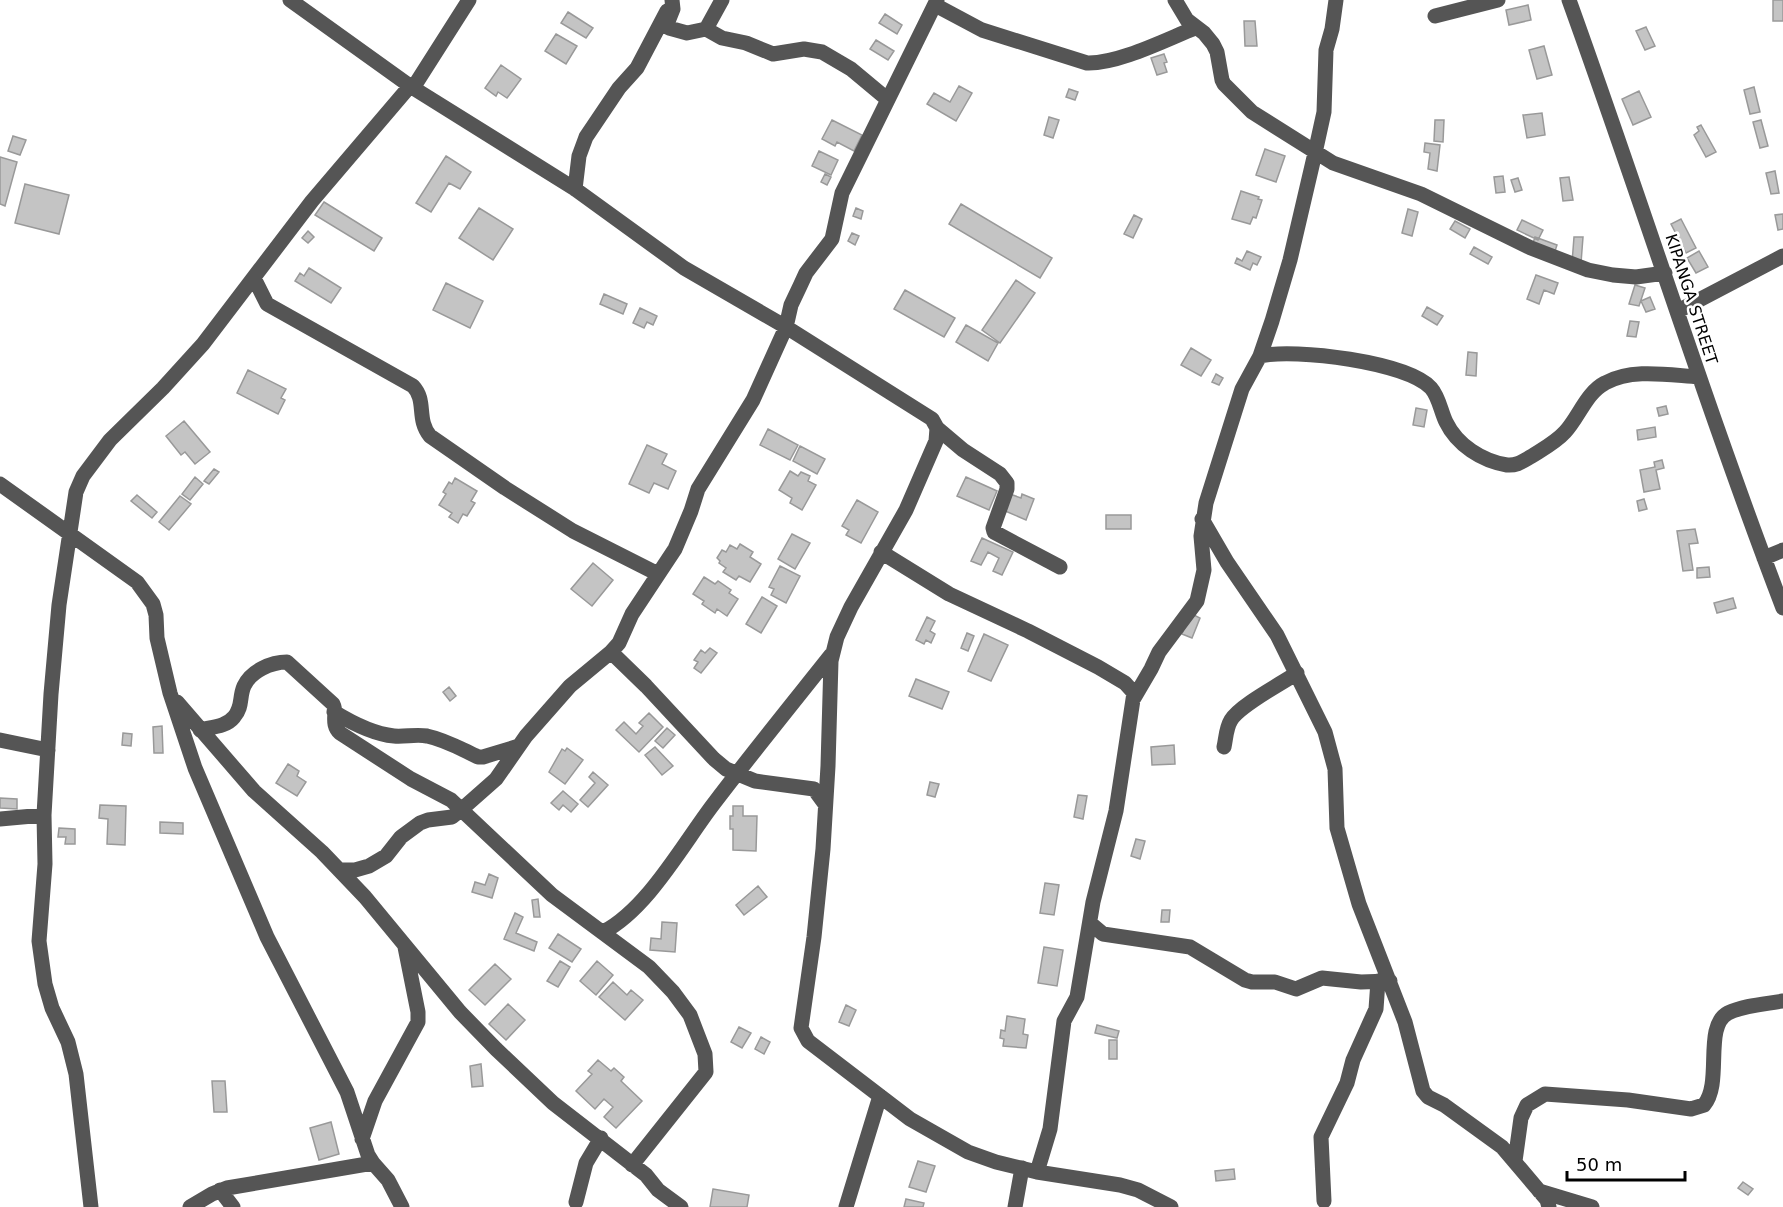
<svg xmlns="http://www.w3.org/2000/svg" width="1783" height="1207" viewBox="0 0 1783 1207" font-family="'DejaVu Sans',sans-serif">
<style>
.building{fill:#c4c4c4;stroke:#999;stroke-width:1.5}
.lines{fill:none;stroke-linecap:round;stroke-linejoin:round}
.minor{stroke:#555;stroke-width:15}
.labels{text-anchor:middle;stroke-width:5;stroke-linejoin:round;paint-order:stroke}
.street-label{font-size:16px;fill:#000;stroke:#fff}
</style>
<rect width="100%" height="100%" fill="#fff"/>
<path class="building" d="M1773 0H1783V21H1773Z
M1528 5 1531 20 1509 25 1506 10Z
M568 12 593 28 586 38 561 23Z
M885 14 902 25 897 34 879 23Z
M1244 21H1255L1257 46H1245Z
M1646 27 1655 46 1645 50 1636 31Z
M556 34 577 46 566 64 545 51Z
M876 40 894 51 888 60 870 49Z
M1544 46 1552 75 1537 79 1529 50Z
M1164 54 1167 62 1164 63 1167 72 1157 75 1151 58Z
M501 65 521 79 507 98 498 92 496 96 485 88Z
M959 86 972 93 956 121 927 104 934 93 950 102Z
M1754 87 1760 112 1750 114 1744 90Z
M1069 89 1078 92 1075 100 1066 97Z
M1639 91 1651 117 1633 125 1622 99Z
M1542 113 1545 135 1527 138 1523 115Z
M1049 117 1059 120 1053 138 1044 135Z
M832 120 862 135 854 151 837 142 835 146 822 139Z
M1435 120H1444L1443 142 1434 141Z
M1761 120 1768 146 1760 148 1753 122Z
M1701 125 1716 152 1706 157 1694 135 1699 131 1697 127Z
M13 136 26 140 20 155 8 151Z
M1425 143 1440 145 1437 171 1428 169 1430 153 1424 152Z
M1265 149 1285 156 1276 182 1256 175Z
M819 151 838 160 831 175 812 166Z
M446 156 471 172 460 189 449 183 431 212 416 203Z
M0 157 17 162 5 206 0 204Z
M1775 171 1779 193 1771 194 1766 173Z
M825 174 831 177 827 185 821 182Z
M1503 176 1505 192 1496 193 1494 177Z
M1569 177 1573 200 1563 201 1560 178Z
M1518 178 1522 190 1515 192 1511 180Z
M25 184 69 195 59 234 15 223Z
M1241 191 1259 197 1258 199 1262 200 1256 218 1253 217 1250 224 1232 219Z
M324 202 382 238 374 251 315 215Z
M961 204 1052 258 1040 278 949 224Z
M479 208 513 229 493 260 459 238Z
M856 208 863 211 861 219 853 216Z
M1408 209 1418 212 1412 236 1402 233Z
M1783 214V229L1778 230 1775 215Z
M1134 215 1142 219 1133 238 1124 234Z
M1681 219 1696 248 1686 253 1671 224Z
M1522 220 1543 230 1538 240 1517 230Z
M1455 221 1470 229 1465 238 1450 229Z
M308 231 314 237 308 243 302 238Z
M852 233 859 236 855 245 848 241Z
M1535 237 1557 245 1554 254 1532 246Z
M1574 237H1583L1581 263H1572Z
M1474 247 1492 257 1488 264 1470 254Z
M1247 251 1261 257 1257 265 1253 263 1250 270 1235 263 1237 258 1242 261Z
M1699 251 1708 267 1696 273 1687 258Z
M309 268 341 288 331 303 295 281 300 273 304 276Z
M1536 275 1558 283 1554 294 1544 290 1539 304 1527 299Z
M1016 280 1035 293 1000 343 982 330Z
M446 283 483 301 470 328 433 310Z
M1635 285 1645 288 1639 306 1629 304Z
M905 290 955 318 944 337 894 309Z
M604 294 627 304 623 314 600 304Z
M1650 297 1655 309 1646 312 1641 301Z
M1427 307 1443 316 1437 325 1422 316Z
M640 308 657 316 653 325 647 322 644 328 633 323Z
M1630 321 1639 322 1636 337 1627 336Z
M966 325 998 343 988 361 956 342Z
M1191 348 1211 360 1201 376 1181 365Z
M1468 352 1477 353 1476 376 1466 375Z
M248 370 286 389 281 398 285 400 278 414 237 393Z
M1216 374 1223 378 1219 385 1212 382Z
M1666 406 1668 414 1659 416 1657 408Z
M1416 408 1427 410 1424 427 1413 425Z
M184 421 210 452 195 464 185 452 181 455 166 436Z
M1655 427 1656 437 1638 440 1637 430Z
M768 429 798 445 790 460 760 445Z
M647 445 667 454 662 464 676 471 668 489 654 483 649 493 629 484Z
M800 446 825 459 817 474 793 461Z
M1662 460 1664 468 1656 470 1660 489 1644 492 1640 470 1655 467 1654 462Z
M214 469 219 472 209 484 204 481Z
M790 471 798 476 801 472 810 476 808 481 816 485 802 510 790 503 792 498 779 490Z
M195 477 203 484 190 500 182 494Z
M966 477 997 491 989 510 957 496Z
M455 478 477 491 471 501 475 503 467 516 463 514 458 523 449 517 452 513 439 505 446 494 443 492 449 482 452 484Z
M1010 494 1021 498 1022 494 1034 499 1026 520 1003 510Z
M137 495 157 512 152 518 131 501Z
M180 496 191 504 169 530 159 522Z
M1644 499 1647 509 1639 511 1637 501Z
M857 500 878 512 861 543 846 535 849 530 842 526Z
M1106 515H1131V529H1106Z
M1695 529 1698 543 1689 544 1693 570 1683 571 1677 531Z
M792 534 810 543 795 569 778 559Z
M982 538 1013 552 1002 575 993 571 999 558 988 552 981 565 971 561Z
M740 544 753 552 750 557 761 564 750 582 739 576 736 580 723 572 726 568 719 563 720 561 717 558 722 550 726 552 730 545 737 549Z
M593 563 613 580 592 606 571 589Z
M780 566 800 576 786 603 771 595 774 589 769 587Z
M1709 567 1710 577 1697 578V568Z
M704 577 715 584 718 581 731 590 729 593 738 599 727 616 717 609 715 613 702 604 704 601 693 594Z
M762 597 777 606 761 633 746 624Z
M1733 598 1736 608 1717 613 1714 603Z
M1190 613 1200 618 1192 638 1182 634Z
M927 617 935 621 930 631 935 634 931 643 926 640 924 644 916 640Z
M967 633 974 636 968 651 961 648Z
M984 634 1008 645 991 681 968 671Z
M710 648 717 653 701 673 694 668 698 662 694 660 701 650 705 653Z
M916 679 949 692 942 709 909 696Z
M449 687 456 696 450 701 443 692Z
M649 713 663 727 639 752 616 730 624 722 636 734 643 726 639 723Z
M162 726 163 753H154L153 727Z
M667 728 675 735 663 748 655 741Z
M123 733 132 734 131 746 122 745Z
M1174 745 1175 764 1152 765 1151 747Z
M655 747 673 766 662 775 645 755Z
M567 748 583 760 565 784 549 772 562 749 565 751Z
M288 764 299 771 297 776 306 782 297 796 276 783Z
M593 772 608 785 588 807 580 800 595 783 589 777Z
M930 782 939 784 935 797 927 795Z
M563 791 578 804 571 812 563 805 559 810 551 803Z
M1078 795 1087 796 1083 819 1074 817Z
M0 798 17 799V809L0 808Z
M100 805 126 806 125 845 107 844 108 819 99 818Z
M733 806H743V816H757L756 851 733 850V829H730V816H733Z
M160 822 183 823V834L160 833Z
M59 828 75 829V844H65L66 837H58Z
M1136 839 1145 841 1140 859 1131 856Z
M489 874 498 878 492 898 472 892 475 882 485 885Z
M1045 883 1059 885 1054 915 1040 913Z
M758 886 767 897 744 915 736 905Z
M538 899 540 917H534L532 900Z
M1162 910H1170L1169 922H1161Z
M515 913 523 917 516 933 537 942 534 951 504 939Z
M662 922 677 923 675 952 650 950 651 938 661 939Z
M558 934 581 949 572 962 549 948Z
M1044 947 1063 950 1057 986 1038 983Z
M560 961 570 967 558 987 547 981Z
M597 961 613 975 596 995 580 981Z
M495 964 511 979 485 1005 469 990Z
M613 982 627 995 631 990 643 1000 625 1020 599 997Z
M508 1004 525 1020 506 1040 489 1024Z
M846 1005 856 1010 849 1026 839 1022Z
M1007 1016 1025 1019 1023 1034 1028 1035 1026 1048 1003 1046 1004 1039 1000 1038 1001 1030 1005 1031Z
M1097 1025 1119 1031 1117 1038 1095 1033Z
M739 1027 751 1033 742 1048 731 1042Z
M761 1037 770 1042 764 1054 755 1049Z
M1109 1040H1117V1059H1109Z
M598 1060 611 1071 614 1068 624 1077 621 1081 642 1101 616 1128 604 1117 613 1107 604 1099 595 1109 576 1091 592 1074 588 1071Z
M481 1064 483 1086 472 1087 470 1066Z
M212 1081H225L227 1112H214Z
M331 1122 339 1154 319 1160 310 1128Z
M918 1161 935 1166 926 1192 909 1187Z
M1234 1169 1235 1179 1216 1181 1215 1171Z
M1743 1182 1753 1189 1748 1195 1738 1188Z
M713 1189 749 1195 747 1207H710Z
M906 1199 924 1203 923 1207H904Z"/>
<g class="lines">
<path class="minor" d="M290 0 410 86 575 189 684 268 786 327 932 419 937 428 936 441 906 510 851 607 837 637 831 661 828 766 823 849 814 937 801 1028 808 1041 910 1119 968 1152 996 1162 1037 1172 1120 1185 1138 1190 1171 1207
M672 0 673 9 667 24 669 28 687 33 706 29 722 38 746 43 773 54 804 49 822 52 851 69 887 99
M1175 0 1187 20 1204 33 1213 44 1217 52 1222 80 1224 84 1252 112 1333 163 1421 194 1531 248 1588 270 1613 275 1636 277 1665 273
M1569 0C1642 202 1706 407 1783 608
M935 5 982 30 1087 63C1118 64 1165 40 1195 28
M1435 16 1498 0
M706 29 722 0
M413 88 469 0
M575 189 579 156 586 137 619 88 637 68 667 11
M254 278 267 304 413 386C427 401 416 419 430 436L505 488 573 531 658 574
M1678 311 1783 256
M1260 356C1295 348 1407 362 1431 388 1439 397 1441 412 1446 422 1457 445 1482 461 1507 465 1517 466 1523 461 1532 456 1543 449 1556 442 1565 432 1579 417 1586 393 1605 383 1632 368 1668 375 1699 377
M937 428 963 450 1000 474 1007 483V489L993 528 994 532 1060 567
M0 484 137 582 153 604 156 615 157 638 170 693 195 768 267 937 347 1092 368 1155 373 1163 388 1180 402 1207
M1202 519 1227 562 1277 635 1325 732 1335 769 1337 828 1359 904 1405 1022 1423 1091 1428 1097 1444 1105 1502 1147 1547 1200 1549 1207
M881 552 949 594 1028 631 1098 667 1125 683 1134 693 1116 811 1093 902 1077 997 1064 1021 1050 1129 1037 1172
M1764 558 1783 550
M611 652 646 686 714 759 726 769 755 781 814 789 825 804
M1134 698 1151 669 1159 652 1197 601 1204 570 1201 536 1206 503 1242 389 1260 356 1272 321 1290 260 1315 153 1324 112 1326 50 1332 29 1336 0
M177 702 254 791 322 852 365 897 460 1012 496 1049 553 1103 646 1175 658 1190 681 1207
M334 712C352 723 373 734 394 736 405 737 416 734 427 736 446 740 461 749 478 757H483L519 746
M200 730C212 727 226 727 234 717 243 707 239 697 244 686 251 671 271 662 287 662L333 704C338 714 330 723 340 733L411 779 451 800 552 895 649 967 673 992 690 1015 705 1054 706 1072 632 1165
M0 740 48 750
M1224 747C1226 738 1226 728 1231 720 1240 705 1281 684 1297 673
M0 819 44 815
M339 870H355L369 866 386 856 401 837 420 823 428 820 452 817 462 809 496 779 526 736 570 686 611 652 619 643 632 614 675 549 691 511 698 489 753 400 786 327 791 305 800 286 806 273 832 239 842 193 937 0
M1090 923 1103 934 1190 947 1245 980 1252 982H1275L1296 989 1322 978 1361 982 1390 981
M603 932C648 909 684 842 715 802 753 752 792 704 831 655
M362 1139 375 1101 418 1022V1012L405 947
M1515 1161 1521 1118 1527 1105 1545 1094 1628 1100 1691 1109 1704 1105C1723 1083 1703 1026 1728 1013 1744 1005 1766 1004 1783 1001
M220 1190 233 1207
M1539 1191 1592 1207
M1324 1201 1321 1137 1347 1083 1353 1060 1376 1009 1378 981
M576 1202 586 1163 601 1138
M91 1207 76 1074 68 1042 52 1008 45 984 39 941 45 864 44 815 51 694 59 605 76 492 83 476 110 440 163 388 203 344 312 201 410 86
M190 1207 212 1194 227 1188 373 1163
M846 1207 880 1096
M1015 1207 1022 1168"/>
</g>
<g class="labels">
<g class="street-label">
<text transform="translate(1692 299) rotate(72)" y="6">KIPANGA STREET</text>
</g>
</g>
<path d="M1567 1171v9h118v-9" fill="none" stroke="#000000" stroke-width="3"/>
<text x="1576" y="1171" font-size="18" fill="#000000" stroke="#ffffff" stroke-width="4.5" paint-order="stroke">50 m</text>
</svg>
